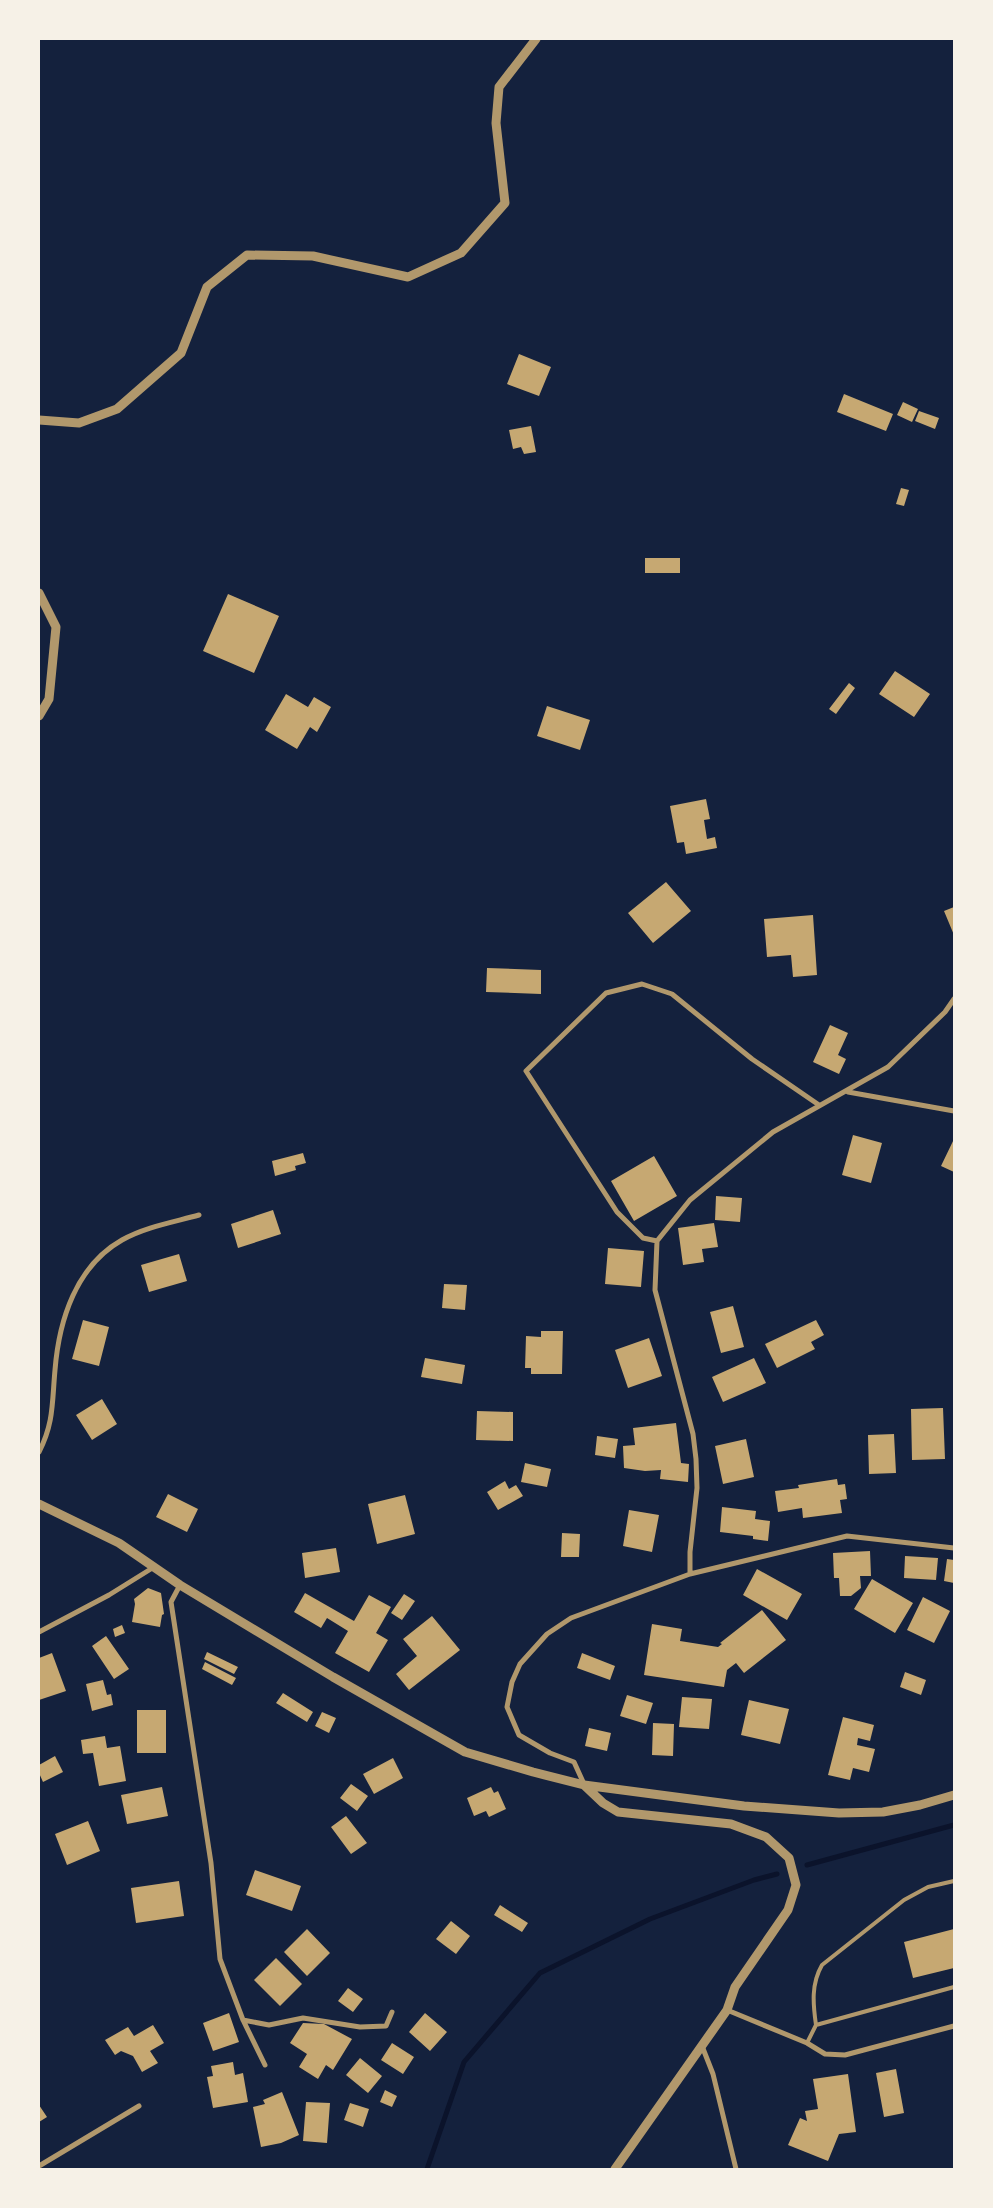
<svg xmlns="http://www.w3.org/2000/svg" width="993" height="2208" viewBox="0 0 993 2208" font-family="Lato,sans-serif">
<style>
.lines{fill:none;stroke-linecap:round;stroke-linejoin:round}
.stream{stroke:#0b132b;stroke-width:5}
.building{fill:#c6a872}
.service{stroke:#b1986c;stroke-width:4}
.minor{stroke:#b1986c;stroke-width:5}
.tertiary{stroke:#b1986c;stroke-width:9}
</style>
<rect width="100%" height="100%" fill="#14213d"/>
<g class="lines">
<path class="stream" d="M807 1865 954 1825
M427 2169 464 2062 540 1973 650 1919 754 1880 777 1874"/>
</g>
<path class="building" d="M519 354 551 367 539 396 507 384Z
M844 394 893 414 886 431 837 412Z
M903 402 918 409 912 422 897 415Z
M919 411 939 418 935 429 915 421Z
M531 426 536 452 524 454 521 447 513 449 509 430Z
M901 488 909 490 904 506 896 504Z
M645 558H680V573H645Z
M228 594 279 616 254 673 203 651Z
M895 671 930 694 914 717 879 694Z
M849 683 855 688 836 714 829 709Z
M286 694 308 707 314 697 331 707 317 732 310 727 297 749 265 730Z
M547 706 590 720 580 750 537 736Z
M706 799 710 819 704 820 707 839 715 837 717 848 686 854 684 842 677 843 670 806Z
M666 882 691 911 653 943 628 913Z
M954 907V935L944 911Z
M813 915 817 975 793 977 791 955 767 957 764 919Z
M487 968 541 970V994L486 992Z
M830 1025 848 1033 838 1055 846 1059 839 1074 813 1062Z
M853 1135 882 1143 871 1183 842 1175Z
M954 1139V1172L941 1166Z
M303 1153 306 1163 295 1166 296 1170 275 1176 272 1161Z
M654 1156 677 1196 634 1221 611 1181Z
M716 1196 742 1198 740 1222 715 1220Z
M273 1210 281 1234 238 1248 231 1224Z
M714 1223 718 1247 702 1249 704 1262 683 1265 678 1228Z
M608 1248 644 1251 641 1287 605 1284Z
M179 1254 187 1281 149 1292 141 1265Z
M444 1284 467 1285 465 1310 442 1308Z
M733 1306 744 1347 721 1353 710 1312Z
M83 1320 109 1327 99 1366 72 1359Z
M816 1320 824 1335 811 1342 815 1349 777 1368 765 1344Z
M541 1331H563L562 1374H531V1368H525L526 1336 541 1337Z
M649 1338 662 1376 628 1388 615 1350Z
M425 1358 465 1365 462 1384 421 1377Z
M754 1358 766 1383 723 1402 712 1377Z
M102 1399 117 1424 92 1440 76 1415Z
M943 1408 945 1459 912 1460 911 1409Z
M477 1411 513 1412V1441L476 1440Z
M676 1423 681 1463 689 1464 688 1482 660 1479 661 1470 645 1471 624 1468 623 1446 635 1445 633 1428Z
M894 1434 896 1473 869 1474 868 1435Z
M597 1436 618 1439 615 1458 595 1455Z
M746 1439 754 1477 723 1484 715 1446Z
M525 1463 551 1469 547 1487 521 1482Z
M837 1479 838 1485 845 1484 847 1499 840 1500 842 1513 803 1518 802 1508 778 1512 775 1491 799 1488 798 1485Z
M505 1481 509 1489 516 1485 523 1496 498 1510 487 1492Z
M168 1494 198 1509 187 1532 156 1517Z
M405 1495 415 1534 377 1544 368 1504Z
M722 1507 756 1511 755 1519 770 1521 768 1541 753 1539V1536L720 1532Z
M629 1510 659 1515 652 1552 623 1546Z
M562 1533 580 1534 579 1557H561Z
M336 1548 340 1572 305 1578 302 1553Z
M870 1551 871 1576H860L861 1588 851 1596H840L839 1578H834L833 1553Z
M905 1556 938 1558 936 1580 904 1578Z
M947 1559 954 1560V1583L944 1581Z
M757 1569 802 1594 787 1620 743 1595Z
M872 1579 913 1603 895 1633 854 1609Z
M148 1588 161 1593 164 1614 162 1615 160 1627 132 1622 135 1604 134 1599Z
M305 1593 354 1621 369 1595 391 1607 376 1633 388 1640 369 1672 335 1653 348 1631 327 1618 321 1628 294 1612Z
M404 1594 415 1601 402 1620 391 1613Z
M923 1597 950 1611 934 1643 907 1630Z
M762 1610 786 1640 744 1673 736 1663 727 1670 724 1687 644 1675 652 1624 682 1629 680 1641 718 1647 722 1644 720 1643Z
M432 1616 460 1650 409 1690 396 1674 417 1656 403 1639Z
M122 1625 125 1633 115 1637 113 1629Z
M106 1636 129 1669 114 1679 92 1646Z
M207 1652 238 1667 234 1674 204 1659Z
M52 1653 66 1691 39 1700V1658Z
M582 1653 615 1666 610 1680 577 1668Z
M205 1662 236 1678 232 1685 202 1669Z
M905 1672 926 1680 921 1695 900 1687Z
M103 1680 107 1695 111 1694 113 1705 92 1711 86 1684Z
M283 1693 313 1712 307 1722 276 1703Z
M627 1695 653 1703 646 1724 620 1716Z
M682 1697 712 1699 709 1729 679 1727Z
M749 1700 789 1709 780 1744 741 1735Z
M137 1710H166V1753H137Z
M322 1712 336 1718 329 1733 315 1726Z
M843 1717 874 1725 870 1741 858 1738 857 1745 875 1749 869 1772 853 1768 850 1780 828 1775Z
M653 1723 674 1724 673 1756 652 1755Z
M589 1728 611 1733 607 1751 585 1746Z
M105 1736 107 1748 120 1746 126 1781 99 1786 93 1753 83 1754 81 1740Z
M55 1756 63 1772 43 1782 39 1773V1765Z
M393 1758 403 1778 374 1794 363 1774Z
M351 1784 368 1796 357 1811 340 1798Z
M162 1787 168 1816 127 1824 121 1795Z
M491 1787 494 1793 498 1791 506 1809 489 1817 486 1811 474 1816 467 1798Z
M346 1816 367 1843 351 1854 331 1827Z
M88 1821 100 1851 67 1865 55 1834Z
M255 1870 301 1886 292 1911 246 1895Z
M179 1881 184 1916 136 1923 131 1888Z
M500 1905 528 1923 522 1932 494 1915Z
M451 1921 470 1936 456 1954 436 1939Z
M307 1929 330 1953 307 1976 284 1952Z
M954 1929V1968L913 1978 904 1942Z
M276 1958 302 1984 280 2006 254 1980Z
M348 1988 363 1999 353 2012 338 2001Z
M229 2013 239 2042 213 2051 203 2023Z
M425 2013 447 2032 430 2051 409 2032Z
M303 2023 324 2024 352 2039 333 2070 326 2065 318 2079 299 2067 307 2054 290 2043Z
M153 2025 164 2043 150 2051 158 2063 142 2072 133 2056 121 2051 115 2055 105 2040 128 2027 134 2036Z
M392 2043 414 2057 403 2074 381 2060Z
M360 2058 382 2076 368 2093 346 2075Z
M233 2062 235 2075 243 2073 248 2102 213 2108 207 2077 213 2076 211 2066Z
M896 2069 904 2113 884 2117 876 2073Z
M848 2074 856 2132 839 2134 828 2161 788 2145 800 2118 807 2121 805 2111 818 2109 813 2079Z
M385 2090 397 2096 392 2107 380 2102Z
M282 2092 299 2135 281 2143 261 2147 253 2107 265 2104 263 2100Z
M306 2102 330 2103 327 2143 303 2141Z
M350 2103 369 2109 363 2127 344 2120Z
M39 2105 47 2117 39 2122Z"/>
<g class="lines">
<path class="service" d="M954 1881 928 1887 904 1900 822 1965C811 1984 813 2004 816 2025L954 1987
M807 2043 816 2025"/>
<path class="minor" d="M848 1092 954 1111
M657 1241 643 1238 617 1212 526 1071 606 993 642 984 672 994 752 1059 819 1105
M39 1452C54 1423 52 1402 55 1370 59 1320 76 1266 122 1240 145 1227 174 1222 199 1215
M690 1574V1552L697 1488 696 1459 693 1434 655 1290 657 1241 690 1200 773 1132 888 1067 945 1012 954 999
M180 1585 171 1602 211 1863 220 1959 243 2020 265 2065
M39 1632 109 1595 154 1567
M584 1784 574 1762 550 1753 519 1735 507 1707 512 1682 520 1664 547 1634 571 1618 690 1574 847 1536 954 1548
M727 2010 807 2043 825 2054 845 2055 954 2026
M243 2020 269 2025 303 2018 360 2027 386 2026 392 2012
M702 2046 713 2074 736 2169
M39 2166 139 2106"/>
<path class="tertiary" d="M39 420 79 423 117 409 181 353 207 287 247 255 313 256 408 277 461 253 505 203 496 123 499 87 536 39
M39 593 56 627 49 699 39 716
M39 1504 119 1543 180 1585 333 1677 465 1752 533 1772 584 1785 603 1803 618 1812 731 1824 766 1837 789 1858 796 1885 788 1910 735 1987 727 2010 615 2169
M584 1785 744 1806 839 1813 883 1812 920 1805 954 1795"/>
</g>
<rect width="993" height="2208" fill="none" stroke="#f6f1e7" stroke-width="80"/>
</svg>
